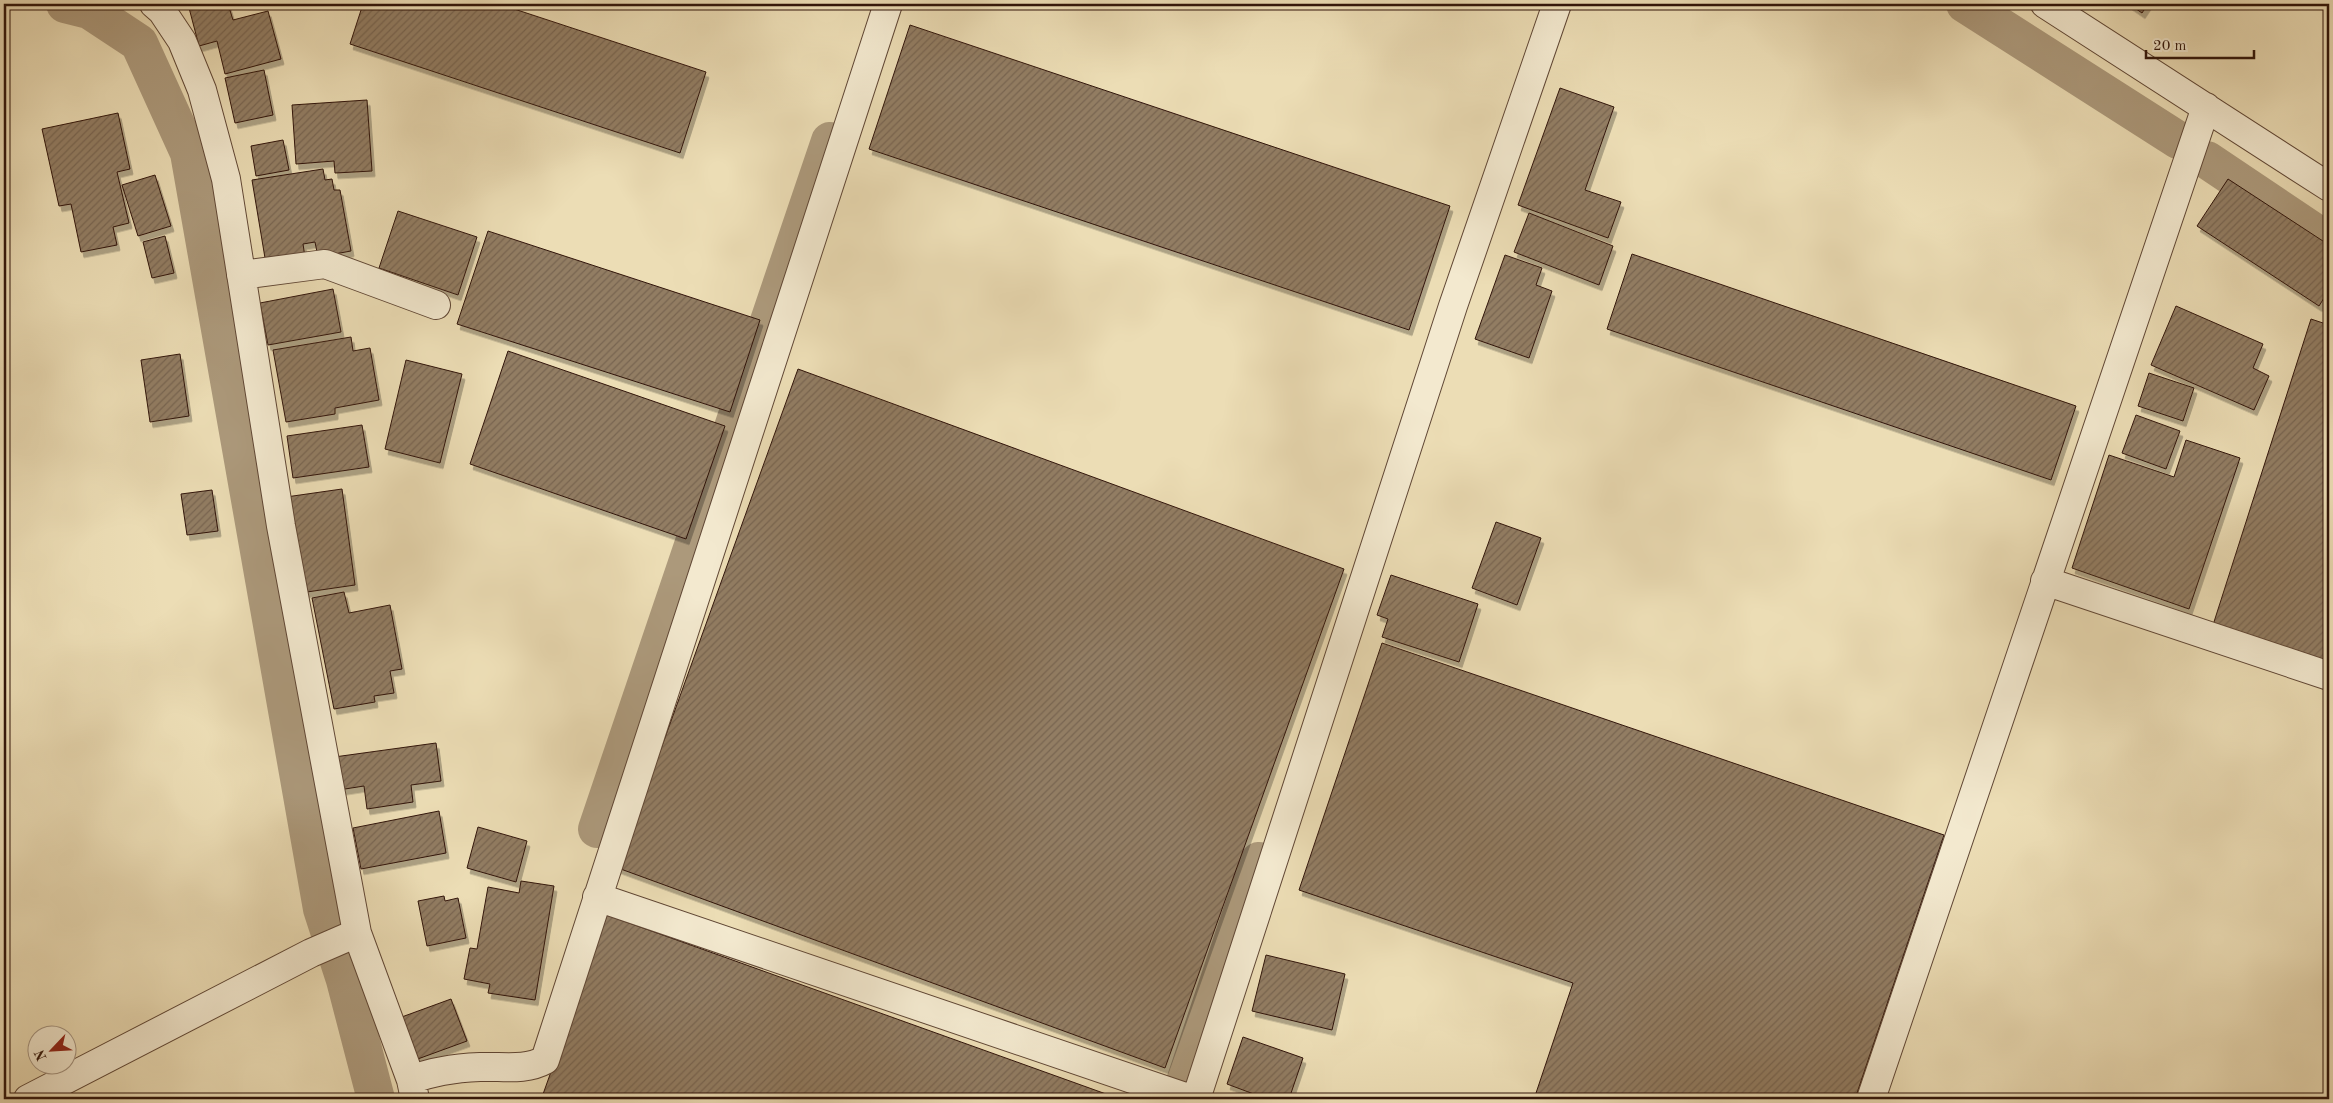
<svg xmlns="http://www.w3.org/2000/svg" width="2333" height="1103" viewBox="0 0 2333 1103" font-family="'Old Standard TT',serif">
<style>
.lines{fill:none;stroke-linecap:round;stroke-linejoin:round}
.canal{stroke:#ac997b;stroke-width:38}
.building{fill:url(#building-hatch);stroke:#31150a;filter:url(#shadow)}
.street-casing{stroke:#604735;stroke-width:30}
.street{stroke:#f3e9cf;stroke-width:28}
</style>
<defs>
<pattern id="building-hatch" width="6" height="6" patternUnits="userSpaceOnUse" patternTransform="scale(1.25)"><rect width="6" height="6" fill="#927d63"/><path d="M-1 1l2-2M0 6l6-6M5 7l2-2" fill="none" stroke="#786550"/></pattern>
<filter id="shadow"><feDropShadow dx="3" dy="5.5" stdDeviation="0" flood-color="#0004"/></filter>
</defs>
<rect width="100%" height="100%" fill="#ecddb5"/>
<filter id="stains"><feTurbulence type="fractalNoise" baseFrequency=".004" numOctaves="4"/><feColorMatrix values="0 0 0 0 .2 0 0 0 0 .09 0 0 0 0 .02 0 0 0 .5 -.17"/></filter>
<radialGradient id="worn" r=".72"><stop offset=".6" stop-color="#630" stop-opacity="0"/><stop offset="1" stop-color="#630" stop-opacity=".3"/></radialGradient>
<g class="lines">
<path class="canal" d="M65 4 89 10 139 43 189 153 322 909 345 980 376 1099
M1965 4 2178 140
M2207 160 2329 242
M597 829 830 141
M1183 1088 1259 861"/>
</g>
<path class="building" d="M188 4H228L233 20 268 11 281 59 225 74 217 41 199 46Z
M363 4H499L706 72 680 153 350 44Z
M2129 4H2148L2142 13Z
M910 25 1450 206 1409 330 869 149Z
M264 70 273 115 235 123 225 78Z
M1560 88 1614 107 1585 190 1621 202 1608 238 1518 205Z
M367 100 372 171 335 173 334 161 296 164 292 105Z
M118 113 130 169 117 172 129 223 113 227 117 245 81 252 71 204 59 206 42 129Z
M283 140 289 170 256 176 251 146Z
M323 169 325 180 332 179 334 190H340L351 251 318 257 315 242 303 244 305 257 266 264 252 180Z
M155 175 171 226 138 236 122 185Z
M2228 179 2329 245V290L2319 306 2197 226Z
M398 211 477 237 458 295 379 268Z
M1529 213 1613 246 1599 285 1514 252Z
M488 231 760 320 730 412 457 324Z
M165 236 174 273 152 278 143 242Z
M1632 254 2076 406 2051 480 1607 329Z
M1505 255 1542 268 1536 285 1552 291 1529 358 1475 339Z
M333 289 341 332 268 345 260 303Z
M2176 306 2263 344 2253 368 2269 376 2254 410 2151 365Z
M2311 319 2329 325V663L2213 625Z
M351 337 353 351 370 348 379 400 335 408V414L286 422 273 350Z
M508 351 725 426 686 539 470 464Z
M180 354 189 416 150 422 141 360Z
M406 360 462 374 440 463 385 449Z
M798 369 1344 569 1165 1068 618 868Z
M2149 373 2194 388 2183 421 2138 406Z
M2136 415 2180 431 2166 469 2122 453Z
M362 425 369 467 293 478 287 436Z
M2186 440 2240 458 2189 609 2072 568 2109 455 2174 477Z
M342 489 355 585 300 593 286 497Z
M212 490 218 531 187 535 181 494Z
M1496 522 1541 538 1517 605 1472 588Z
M1391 575 1478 604 1459 662 1382 637 1388 619 1377 615Z
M344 592 349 613 390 605 402 669 390 671 394 693 374 696 375 702 334 709 312 598Z
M1382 643 1944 835 1855 1099H1534L1573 983 1299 890Z
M436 743 441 781 411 785 413 802 367 809 364 786 332 791 327 758Z
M439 811 446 853 361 869 353 828Z
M478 827 527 841 516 882 467 868Z
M521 881 554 886 535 1000 488 993 490 984 464 979 470 948 477 949 488 887 519 893Z
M444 896 445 901 458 898 466 938 427 946 418 901Z
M607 915 1120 1099H549L542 1097Z
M1266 955 1345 974 1332 1030 1252 1011Z
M451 999 467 1041 415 1060 399 1018Z
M1243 1037 1303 1058 1289 1099H1258L1259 1096 1227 1084Z"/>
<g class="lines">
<g class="street-casing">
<path id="street" d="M154 4 162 11 182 41 202 90 226 179 281 526 357 933 411 1080 415 1099
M2045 4 2329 187
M241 275 325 264 436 305
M2045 581 2329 676
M597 897 1191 1099
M411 1080C433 1071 456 1068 480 1067 502 1066 525 1071 545 1060L888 4
M28 1099 311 953 357 933
M1196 1099 1453 306 1557 4
M1871 1099 2206 107"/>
</g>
<use href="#street" class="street"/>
</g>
<rect width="2333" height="1103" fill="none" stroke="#ecddb5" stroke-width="20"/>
<rect x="5" y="5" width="2323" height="1093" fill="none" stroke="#31150a" stroke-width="2.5"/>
<rect x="10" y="10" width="2313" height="1083" fill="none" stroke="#31150a"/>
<g transform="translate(52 1050) rotate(245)"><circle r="24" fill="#f3e9cf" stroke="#a59480"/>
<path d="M0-4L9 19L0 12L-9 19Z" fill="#8f2418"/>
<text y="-8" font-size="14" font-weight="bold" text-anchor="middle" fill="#31150a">N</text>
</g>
<path d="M2146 50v8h108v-8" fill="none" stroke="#31150a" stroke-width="2.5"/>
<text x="2153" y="50" font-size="15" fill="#31150a" stroke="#f3e9cf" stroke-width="4" paint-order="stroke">20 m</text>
<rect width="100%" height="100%" filter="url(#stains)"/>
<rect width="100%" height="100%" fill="url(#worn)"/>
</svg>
